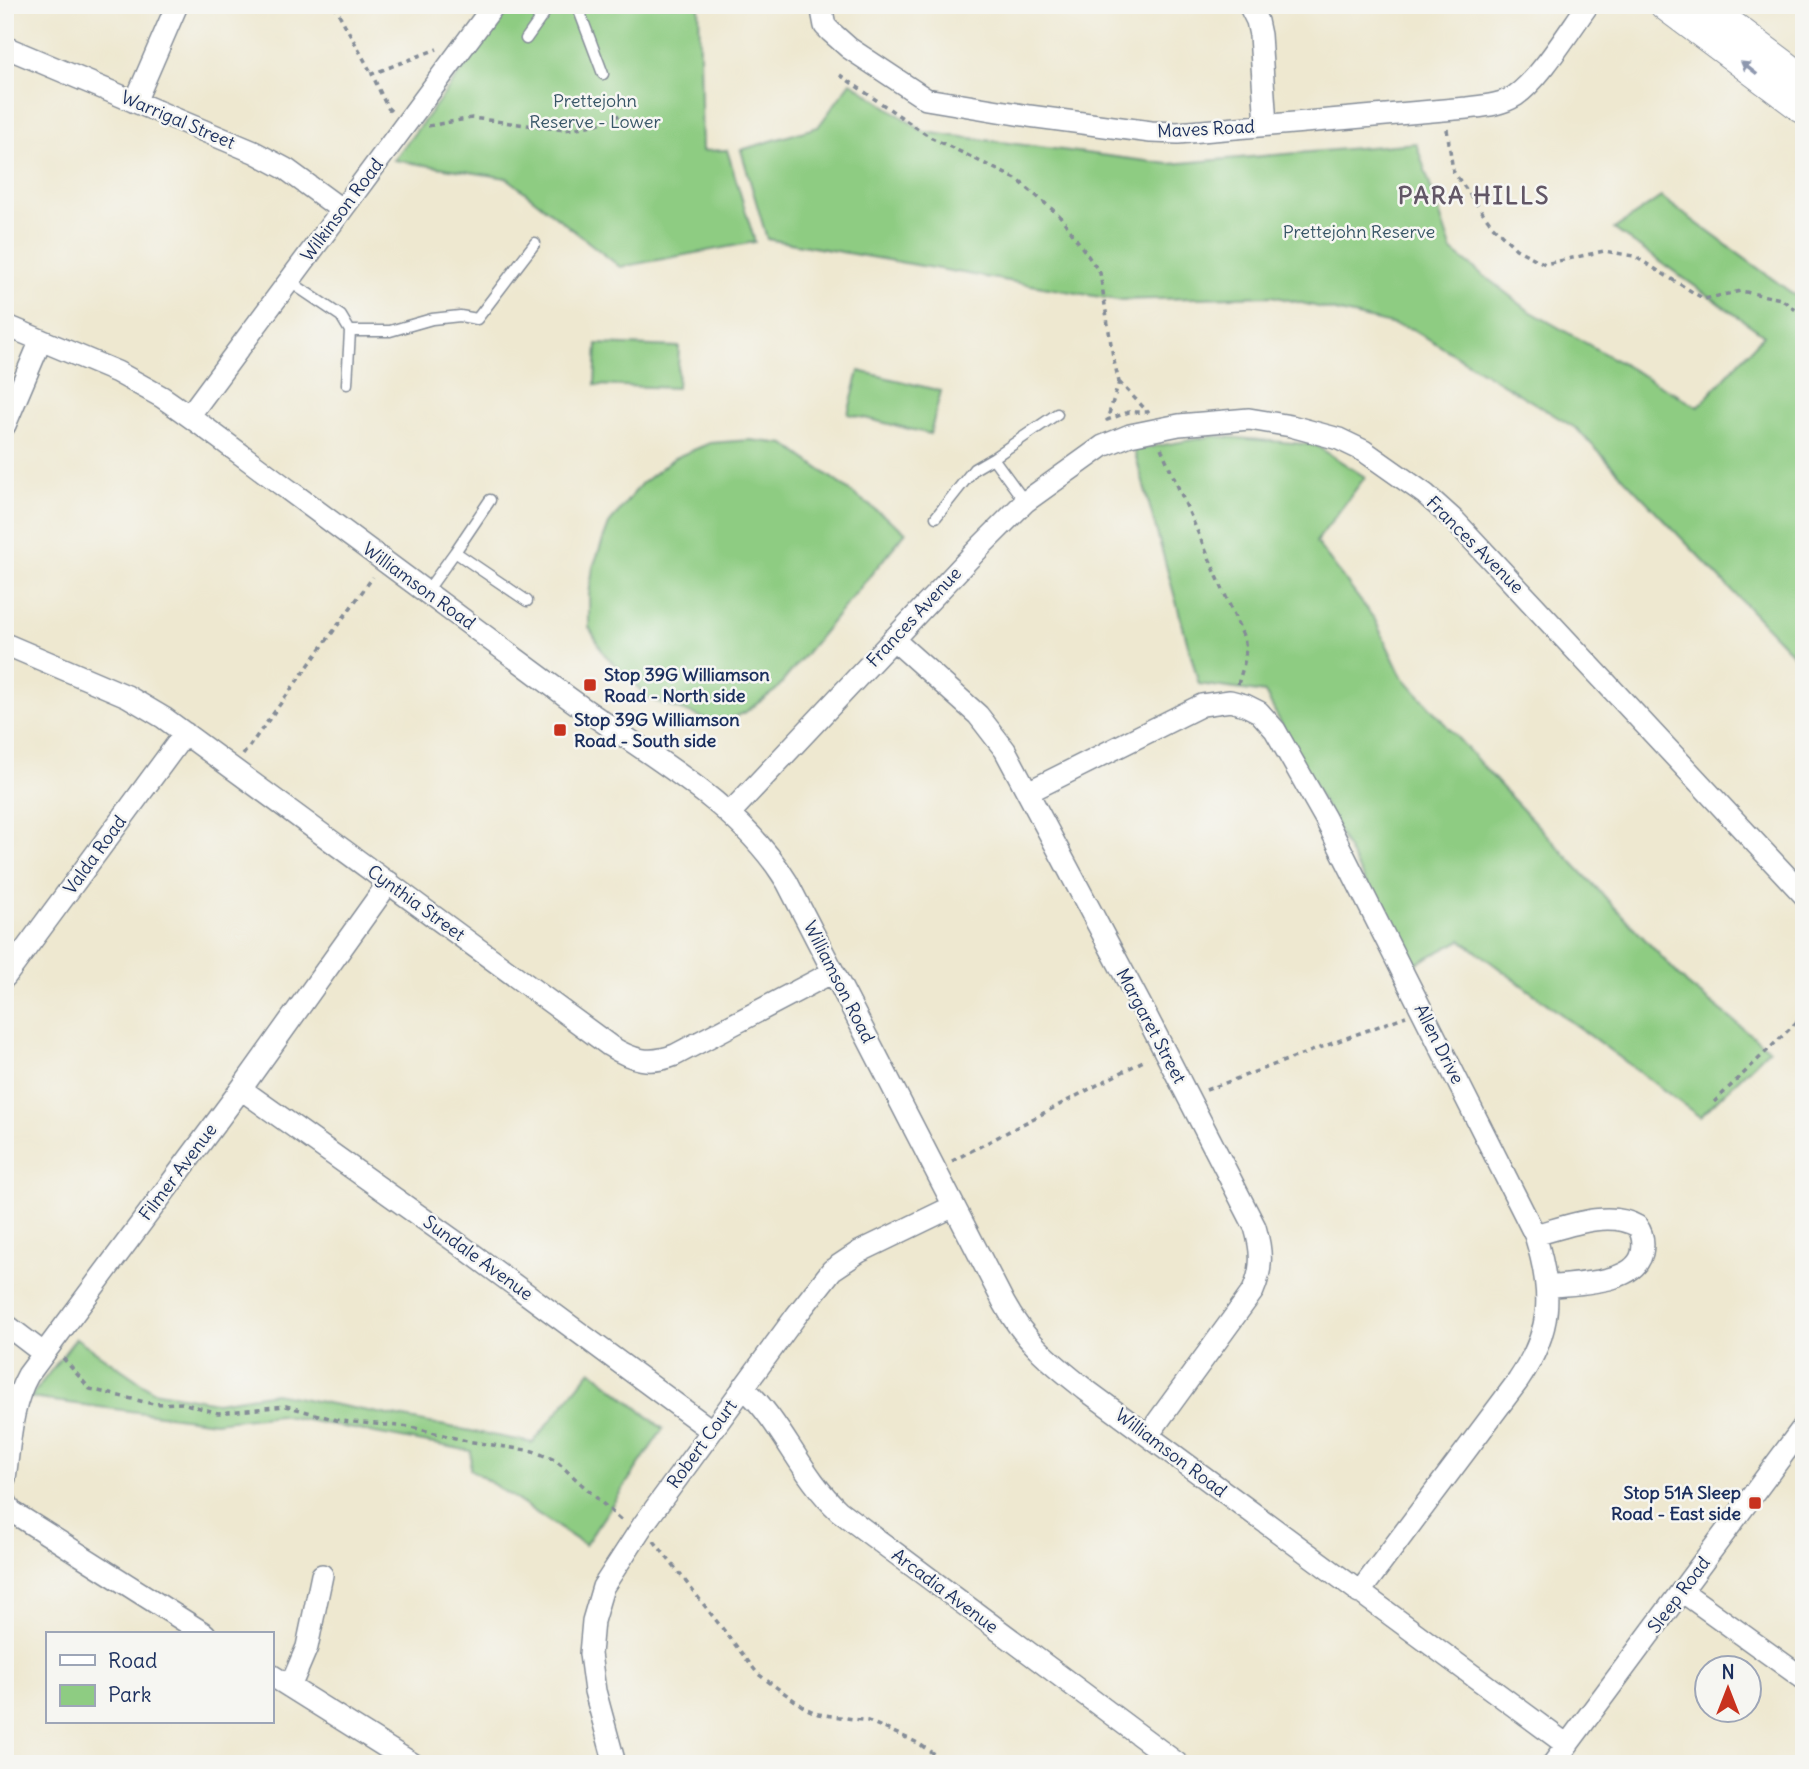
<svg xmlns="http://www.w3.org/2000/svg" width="1809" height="1769" viewBox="0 0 1809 1769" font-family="Delius,sans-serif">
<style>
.green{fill:#8ecc82;stroke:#547e70;stroke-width:2}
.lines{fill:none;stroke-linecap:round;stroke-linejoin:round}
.service-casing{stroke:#848c97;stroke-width:13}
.minor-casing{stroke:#848c97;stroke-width:24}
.secondary-casing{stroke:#848c97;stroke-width:32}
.path{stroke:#848c97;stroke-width:3.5;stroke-dasharray:5 5;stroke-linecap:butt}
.service{stroke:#fff;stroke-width:10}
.minor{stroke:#fff;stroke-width:21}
.secondary{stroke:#fff;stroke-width:30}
.oneway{fill:#8d97ae}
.poi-dot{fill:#c8321e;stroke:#f6f6f2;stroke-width:2.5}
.labels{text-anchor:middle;stroke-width:5;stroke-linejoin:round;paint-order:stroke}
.park-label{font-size:18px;fill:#385667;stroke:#f6f6f2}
.street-label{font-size:18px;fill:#1b2f5e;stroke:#f6f6f2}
.poi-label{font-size:18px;font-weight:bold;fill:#1b2f5e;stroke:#f6f6f2;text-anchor:start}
.district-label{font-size:24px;font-weight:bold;letter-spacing:2px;fill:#625766;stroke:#f6f6f2}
</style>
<rect width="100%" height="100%" fill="#f6f6f2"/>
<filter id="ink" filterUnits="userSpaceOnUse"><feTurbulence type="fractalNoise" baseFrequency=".0143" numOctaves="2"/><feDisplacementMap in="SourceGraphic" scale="14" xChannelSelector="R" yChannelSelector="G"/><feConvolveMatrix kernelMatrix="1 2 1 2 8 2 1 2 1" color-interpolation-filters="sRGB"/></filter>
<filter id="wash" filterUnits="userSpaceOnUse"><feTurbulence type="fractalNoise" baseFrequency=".00686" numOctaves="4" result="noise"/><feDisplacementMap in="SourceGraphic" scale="28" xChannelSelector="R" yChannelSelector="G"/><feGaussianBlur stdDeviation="1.57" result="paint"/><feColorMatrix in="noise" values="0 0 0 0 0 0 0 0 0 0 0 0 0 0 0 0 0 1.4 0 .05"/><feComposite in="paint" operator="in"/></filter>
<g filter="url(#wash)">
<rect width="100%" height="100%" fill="#eee8d0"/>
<path class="green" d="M512 5H699L702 151 727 150 755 242 620 267 507 178 394 160Z
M851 82 924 132 1169 164 1416 143 1452 251 1528 310 1698 407 1764 335 1614 229 1661 197 1804 302V666L1577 429 1412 329 1272 296 1117 300 767 239 741 150 818 127Z
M597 344 679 347 677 388 595 385Z
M859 371 941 391 930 434 848 414Z
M1214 436 1315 445 1365 477 1316 542 1375 620 1401 675 1508 794 1687 984 1769 1049 1700 1117 1461 940 1410 967 1265 693 1199 684 1134 450Z
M750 440 785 444 906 532 776 690 744 713 718 723 649 699 604 654 589 627V595L593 567 609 524 641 484 674 458 710 443Z
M76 1338 153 1391 216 1402 275 1393 533 1443 591 1370 663 1429 585 1545 470 1469 471 1451 279 1415 214 1422 30 1398Z"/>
</g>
<g filter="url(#ink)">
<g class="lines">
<g class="service-casing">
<path id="service" d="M577 5 603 74
M526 39 550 5
M289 281 341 316 350 331H390L432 319 460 316 477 319 535 243
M347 384 350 331
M490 500 455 552 527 601
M1025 502 993 458 1057 414
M936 517 974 469 993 458
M427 591 455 552"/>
</g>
<g class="minor-casing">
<path id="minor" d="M821 5 825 26 831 32 849 48 926 99 1029 116 1151 132 1178 133 1467 108C1483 106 1501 105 1515 96 1540 79 1569 31 1588 5
M1249 5 1257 21 1260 35 1266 125
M5 47 254 152 286 169 342 210
M135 102 177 5
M5 325 117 372 162 397C206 427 248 460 290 491 382 559 474 628 566 696 642 752 737 800 787 882L1004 1303C1025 1342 1052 1363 1086 1390L1567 1745
M189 416 494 5
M5 425 41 340
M893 639 978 715 1005 750 1147 1017 1255 1227C1262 1251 1263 1268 1253 1291L1148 1435
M5 644 127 696 164 718 610 1046C632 1060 650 1065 675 1055L833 972
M1028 792 1202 705 1230 701 1245 705 1259 712 1275 730 1325 818 1535 1235C1553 1293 1553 1330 1518 1381L1359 1593
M729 814 982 545 1025 502 1103 446 1130 435 1179 425 1249 419 1291 426 1339 439 1364 451 1425 494 1455 521 1804 895
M5 977 185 733
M241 1089 463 1247 711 1430
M1535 1235C1565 1227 1608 1209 1637 1226 1643 1234 1644 1243 1642 1253 1635 1285 1574 1283 1547 1287
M5 1324 43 1353
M743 1387C783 1423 800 1475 839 1511L1178 1764
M5 1478C10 1444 11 1405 28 1375L241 1089 389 882
M5 1500 11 1511 205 1634
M1683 1592 1804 1679
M271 1675 413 1764
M290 1687 307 1647 322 1575
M615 1764 595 1691 590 1654 593 1621 603 1587 643 1525 796 1316 832 1270 859 1252 954 1206
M1553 1764 1804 1426"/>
</g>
<g class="secondary-casing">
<path id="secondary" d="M1665 5 1804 109
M1704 5 1804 80"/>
</g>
<path class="path" d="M334 5 372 74
M840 75 930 137 1018 180 1060 216 1100 273 1113 357 1119 382
M391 111 387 107 372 74 437 49
M428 126 472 118 565 130 594 125 623 114
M1447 129 1453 171 1491 224 1516 249 1545 264 1604 251 1634 256 1704 299 1741 291 1781 299 1804 316
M1119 382 1148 412H1129L1107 420Z
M1161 448 1244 638C1248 655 1243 667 1238 684
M243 755 373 577
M1206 1090 1406 1016
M1714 1102 1804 1015
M952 1161 1147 1059
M63 1358 90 1389 153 1404 182 1403 218 1413 286 1406 340 1421 411 1427 467 1441 533 1451 555 1460 623 1522
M654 1541 758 1674 805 1708 818 1714 868 1721 918 1743 948 1764"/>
<use href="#service" class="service"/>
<use href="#minor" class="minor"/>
<use href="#secondary" class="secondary"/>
</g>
<defs><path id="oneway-solid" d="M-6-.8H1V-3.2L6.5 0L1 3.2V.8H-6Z" transform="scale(1.75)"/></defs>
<use class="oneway" href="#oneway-solid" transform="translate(1749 68) rotate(-143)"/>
</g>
<g class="poi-dot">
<rect x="583" y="678" width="14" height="14" rx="3.5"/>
<rect x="553" y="723" width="14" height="14" rx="3.5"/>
<rect x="1748" y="1496" width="14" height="14" rx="3.5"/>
</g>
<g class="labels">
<g class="park-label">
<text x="595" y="107">Prettejohn<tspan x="595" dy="21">Reserve - Lower</tspan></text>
<text x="1359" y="238">Prettejohn Reserve</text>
</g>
<g class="street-label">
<text transform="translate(178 120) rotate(23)" y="6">Warrigal Street</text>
<text transform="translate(1206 129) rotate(-3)" y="6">Maves Road</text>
<text transform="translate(342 210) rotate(-53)" y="6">Wilkinson Road</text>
<text transform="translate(1475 545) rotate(45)" y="6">Frances Avenue</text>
<text transform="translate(419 586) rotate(36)" y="6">Williamson Road</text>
<text transform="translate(914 617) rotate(-47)" y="6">Frances Avenue</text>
<text transform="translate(95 855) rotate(-54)" y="6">Valda Road</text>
<text transform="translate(416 903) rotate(36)" y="6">Cynthia Street</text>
<text transform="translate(839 982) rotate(63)" y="6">Williamson Road</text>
<text transform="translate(1151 1026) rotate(62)" y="6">Margaret Street</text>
<text transform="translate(1439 1044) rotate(63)" y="6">Allen Drive</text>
<text transform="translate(178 1172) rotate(-53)" y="6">Filmer Avenue</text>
<text transform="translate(478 1258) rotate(36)" y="6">Sundale Avenue</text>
<text transform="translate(702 1444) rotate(-54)" y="6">Robert Court</text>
<text transform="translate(1171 1453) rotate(37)" y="6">Williamson Road</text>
<text transform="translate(945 1591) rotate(37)" y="6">Arcadia Avenue</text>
<text transform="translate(1679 1595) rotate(-53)" y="6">Sleep Road</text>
</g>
<g class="poi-label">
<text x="604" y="681">Stop 39G Williamson<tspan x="604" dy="21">Road - North side</tspan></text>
<text x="574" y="726">Stop 39G Williamson<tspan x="574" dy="21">Road - South side</tspan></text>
<text x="1741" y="1499" text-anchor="end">Stop 51A Sleep<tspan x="1741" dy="21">Road - East side</tspan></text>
</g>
<g class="district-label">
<text x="1474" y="204">PARA HILLS</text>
</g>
</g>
<rect width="1809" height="1769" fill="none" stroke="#f6f6f2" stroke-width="28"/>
<rect x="46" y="1632" width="228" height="91" fill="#f6f6f2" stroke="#9ea6b7" stroke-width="2"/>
<rect x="60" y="1655" width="35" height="10" fill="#ffffff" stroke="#9ea6b7" stroke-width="2"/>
<text x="108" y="1668" font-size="21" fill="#1b2f5e">Road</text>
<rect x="60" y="1685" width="35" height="21" fill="#8ecc82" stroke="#9ea6b7" stroke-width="2"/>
<text x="108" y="1702" font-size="21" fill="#1b2f5e">Park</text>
<g transform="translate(1728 1689)"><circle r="33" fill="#f6f6f2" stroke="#9ea6b7" stroke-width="2"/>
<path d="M0-5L12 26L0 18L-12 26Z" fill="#c8321e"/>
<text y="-10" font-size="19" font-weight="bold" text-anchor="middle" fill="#1b2f5e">N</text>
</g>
</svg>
